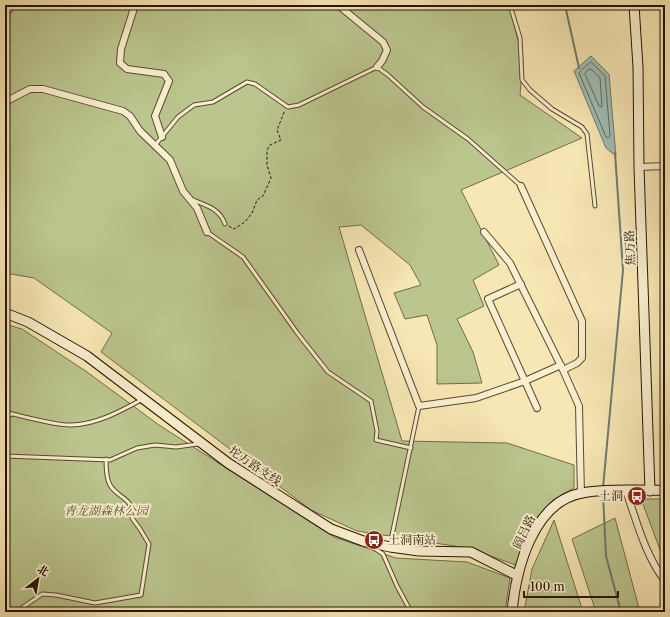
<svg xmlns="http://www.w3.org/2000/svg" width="670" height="617" viewBox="0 0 670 617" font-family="'Libre Caslon Text','Noto Serif SC',serif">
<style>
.green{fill:#bbc58e;stroke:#706c49}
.water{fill:#9fbeb6;stroke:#6e7a6f}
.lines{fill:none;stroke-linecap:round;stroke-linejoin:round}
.shore{stroke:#62695d;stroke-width:1}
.stream{stroke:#6e7a6f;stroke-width:2}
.service-casing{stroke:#594930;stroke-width:5}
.minor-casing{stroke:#594930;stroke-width:8}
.secondary-casing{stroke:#241404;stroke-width:11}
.path{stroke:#241404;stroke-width:1;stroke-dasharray:3 2;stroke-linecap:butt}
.service{stroke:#faefce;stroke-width:3}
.minor{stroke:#faefce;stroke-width:6}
.secondary{stroke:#faefce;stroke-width:9}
.labels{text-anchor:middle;stroke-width:4;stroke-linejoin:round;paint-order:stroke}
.street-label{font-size:12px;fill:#241404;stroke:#faefce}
.poi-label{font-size:12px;fill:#241404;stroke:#faefce;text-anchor:end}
.park-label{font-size:12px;font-style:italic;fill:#595234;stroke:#faefce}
</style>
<rect width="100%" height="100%" fill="#f7e7b4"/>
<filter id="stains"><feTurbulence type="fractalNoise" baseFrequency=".005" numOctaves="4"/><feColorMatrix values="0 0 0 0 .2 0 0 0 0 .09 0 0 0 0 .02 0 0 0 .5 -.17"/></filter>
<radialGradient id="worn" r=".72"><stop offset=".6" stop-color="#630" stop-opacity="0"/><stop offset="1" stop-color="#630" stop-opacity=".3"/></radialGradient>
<path class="green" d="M5 5H509L523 59 520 95 582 138 461 190 499 265 473 280 484 306 457 319 473 352 482 383 437 384V345L427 315 405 319 394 293 421 285 410 265 361 225 339 227 402 441 507 443 574 465V488L553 500 535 520 516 565 467 548 357 531 311 510 101 352 112 333 34 278 5 273Z
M5 324 22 329 87 372 159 425 334 537 396 558 467 562 510 578 505 612H5Z
M641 499H665V563Z
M615 518 640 612H596L572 539Z
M554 520 583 612H524L532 569Z"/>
<path class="water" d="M591 56 609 74 616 156 606 148 574 71Z"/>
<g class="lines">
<path class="shore" d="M591 62 605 76 610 136 608 138 606 137 579 73Z
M589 69 592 70 600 78 602 106 601 107 599 106 585 74Z"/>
<path class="stream" d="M565 5 579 68
M603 488 623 270 615 153
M603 494 606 556 621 612"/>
<g class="service-casing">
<path id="service" d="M510 5 520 38 522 80 530 90 552 109 582 127 587 134 595 206
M156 144 178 117 194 105 213 102 247 82 255 84 288 107 299 105 377 67 388 75 423 107 468 139 521 186
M193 200C206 205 220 209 225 224
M207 232 243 257 298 334 328 372 371 401 377 431 376 440 411 448
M5 412C21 416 57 426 72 425 97 424 119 412 141 400
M5 418 12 414
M5 456 110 460 137 448 155 445 176 447 198 444
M390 545 419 406
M371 546 383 554 397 586 411 612
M16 612 42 594 56 595 95 603 141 595 149 544 140 529 132 518C134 497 118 499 110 485 106 478 106 467 106 459"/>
</g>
<g class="minor-casing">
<path id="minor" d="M135 5 121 49 120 63 127 69 164 74 169 81 155 116 162 137
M338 5 383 42 387 50 382 61 377 67
M5 14 13 5
M5 102 30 89H43L123 111 130 116 140 131 170 160 183 191 197 208 207 232
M639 167 665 166
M521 186 582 321V358L577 363 563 370
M484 232 510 263 563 370 579 406 581 494
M359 250 419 406 476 398 525 381 561 365
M521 284 488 299 537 408
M626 491C637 522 645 555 665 581"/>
</g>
<g class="secondary-casing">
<path id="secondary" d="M634 5 638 67 639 167 650 491
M5 313 28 322 87 356 228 463 331 529 363 541 390 547 419 551 471 552 518 576
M512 612C516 569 533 502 582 493 609 488 638 491 665 490"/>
</g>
<path class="path" d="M229 226 234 229 245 222 252 213 257 200 263 196 271 178 267 165V150L270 145 281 140 277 130 285 110"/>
<use href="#service" class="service"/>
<use href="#minor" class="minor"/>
<use href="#secondary" class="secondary"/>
</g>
<defs>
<g id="bus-disc" transform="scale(1)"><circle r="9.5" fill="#8f2418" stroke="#faefce"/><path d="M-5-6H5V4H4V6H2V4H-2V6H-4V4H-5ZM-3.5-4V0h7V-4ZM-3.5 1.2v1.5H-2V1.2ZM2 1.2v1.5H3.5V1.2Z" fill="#fff"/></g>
</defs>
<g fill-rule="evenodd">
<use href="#bus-disc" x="637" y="496"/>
<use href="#bus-disc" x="374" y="540"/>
</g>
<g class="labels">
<g class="street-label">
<text transform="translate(630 248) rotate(-92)" y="4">焦万路</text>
<text transform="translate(255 466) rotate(34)" y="4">坨万路支线</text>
<text transform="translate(524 532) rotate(-64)" y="4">阎吕路</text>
</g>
<g class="poi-label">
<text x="623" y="500">土洞</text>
<text x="388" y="544" text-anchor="start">土洞南站</text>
</g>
<g class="park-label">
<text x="106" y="515">青龙湖森林公园</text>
</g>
</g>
<rect width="670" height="617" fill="none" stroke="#f7e7b4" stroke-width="20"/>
<rect x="6" y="6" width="658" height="605" fill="none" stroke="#241404" stroke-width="2"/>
<rect x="10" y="10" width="650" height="597" fill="none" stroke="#241404"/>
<g transform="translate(38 579) rotate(31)" stroke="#faefce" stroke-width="3" paint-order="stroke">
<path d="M0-3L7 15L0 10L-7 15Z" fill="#241404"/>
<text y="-6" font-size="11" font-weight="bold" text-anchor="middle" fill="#241404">北</text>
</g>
<path d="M524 591v6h94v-6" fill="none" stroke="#241404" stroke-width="2"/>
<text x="530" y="591" font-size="12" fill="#241404" stroke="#faefce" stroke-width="3" paint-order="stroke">100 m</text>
<rect width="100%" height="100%" filter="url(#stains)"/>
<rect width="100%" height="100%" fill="url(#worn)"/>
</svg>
